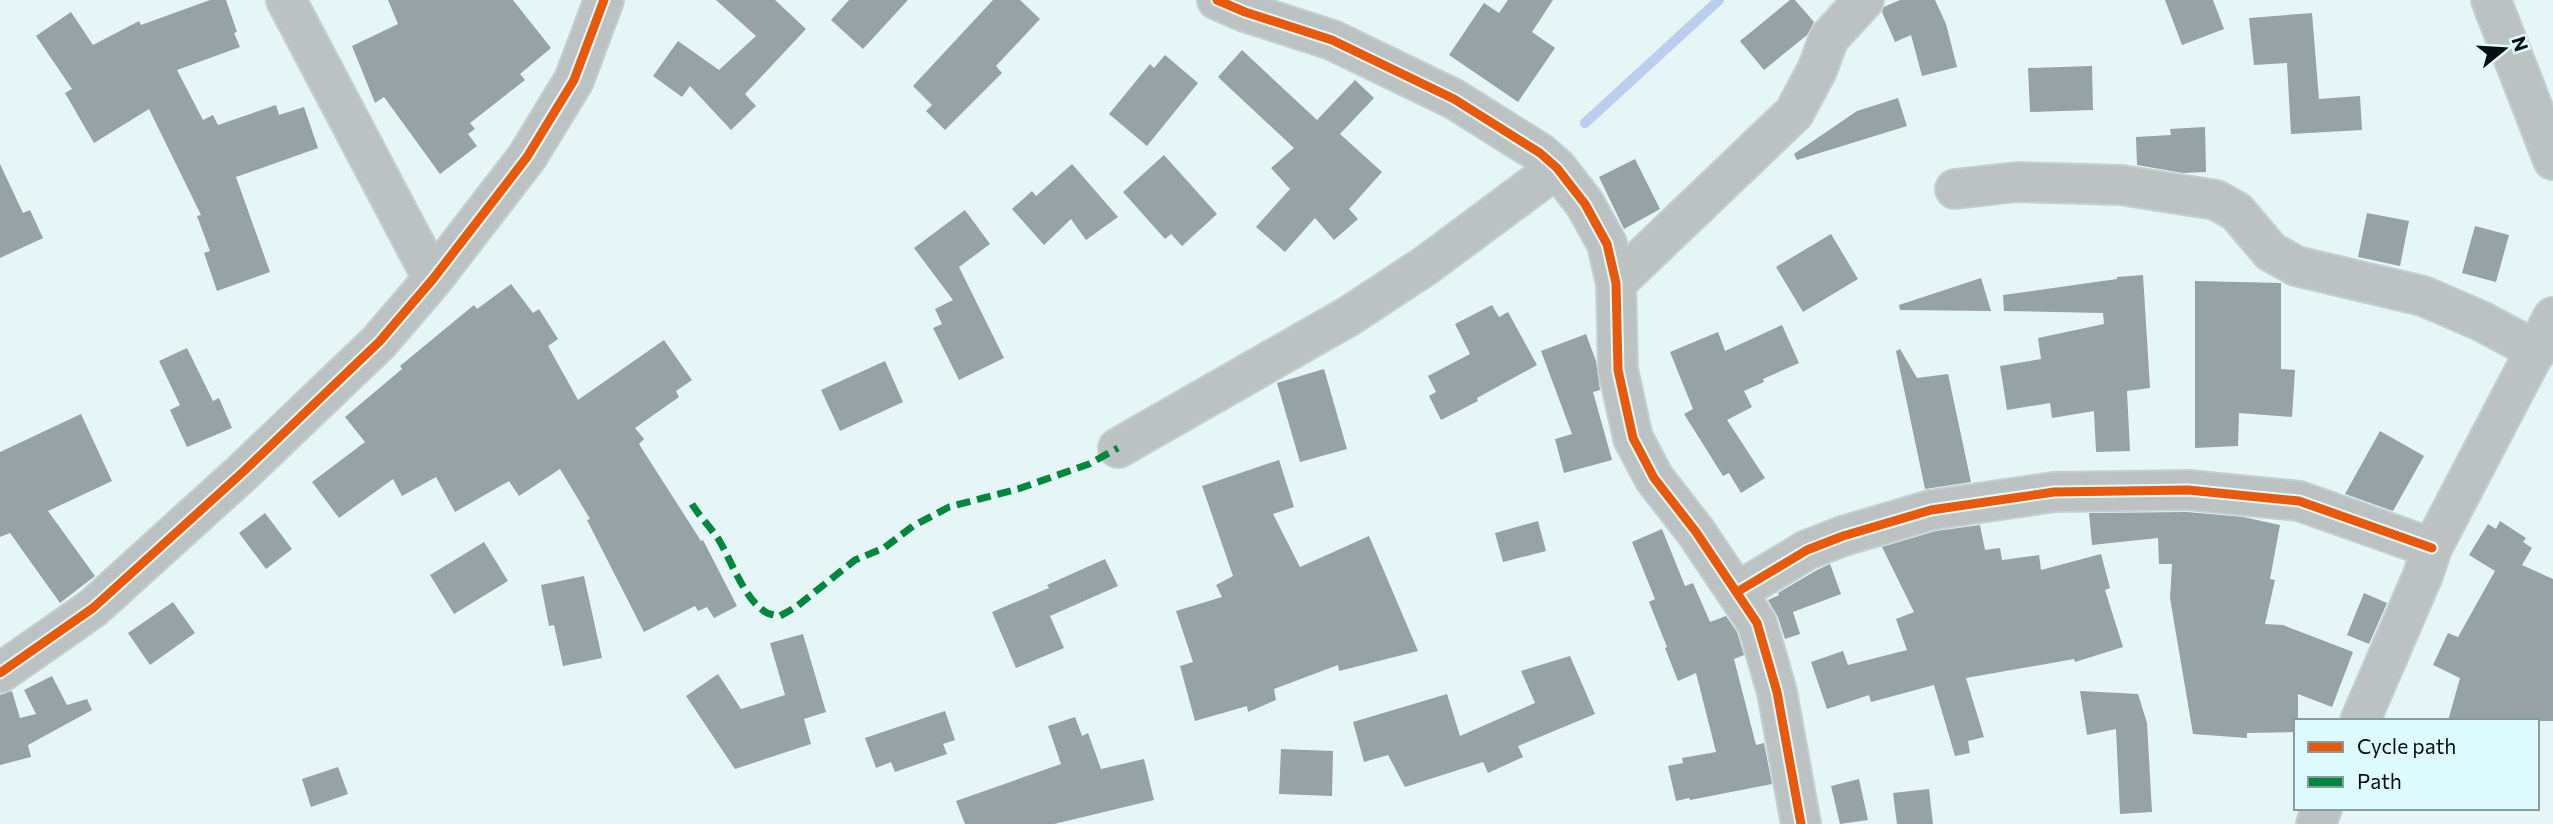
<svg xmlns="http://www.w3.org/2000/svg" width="2553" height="824" viewBox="0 0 2553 824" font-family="Commissioner,sans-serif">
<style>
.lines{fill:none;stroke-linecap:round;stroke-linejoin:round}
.stream{stroke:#bbceee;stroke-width:10}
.building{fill:#96a2a6}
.street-casing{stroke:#c3cfd0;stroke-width:42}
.street{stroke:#bcc2c1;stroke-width:38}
.quiet{stroke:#00873e;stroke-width:7;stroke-dasharray:14 7;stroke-linecap:butt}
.cycleway-casing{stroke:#defcff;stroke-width:13}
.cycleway{stroke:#e8590c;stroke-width:9}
</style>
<rect width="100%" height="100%" fill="#e6f6f7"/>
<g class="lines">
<path class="stream" d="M1585 123 1719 0"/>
</g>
<path class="building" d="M210 0H226L237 32 234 33 240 47 177 70 203 120 213 115 218 125 276 105 279 115 304 107 318 148 236 177 270 272 217 291 204 253 210 251 197 216 201 215 149 109 94 143 65 93 72 89 36 36 71 12 93 45 139 21 141 25Z
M388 0H513L551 48 520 74 525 80 470 123 475 129 468 134 477 146 440 174 384 97 375 103 352 46 398 24Z
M716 0H775L806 29 745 94 756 106 731 130 690 86 682 97 653 76 678 41 719 70 756 36Z
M849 0H908L863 49 831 20Z
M993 0H1020L1040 19 996 66 1002 73 945 130 926 111 932 105 913 86Z
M1508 0H1553L1532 32 1555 48 1518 102 1449 55 1484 3 1499 13Z
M1790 0H1795L1814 22 1807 35 1764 70 1740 41Z
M1900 0H1935L1946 24 1957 67 1922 76 1911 35 1895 42 1882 12 1884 7Z
M2165 0H2213L2224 29 2182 45Z
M2312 13 2319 99 2360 96 2362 130 2291 134 2287 63 2254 65 2249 18Z
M1242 50 1317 120 1355 80 1374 98 1340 134 1382 172 1349 209 1358 219 1334 240 1315 218 1285 252 1256 227 1290 189 1271 168 1294 148 1218 77Z
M1165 55 1198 83 1147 146 1109 114 1150 64 1154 68Z
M2092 66 2093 110 2030 112 2028 68Z
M1898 98 1907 126 1797 160 1794 154 1857 111Z
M2205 127 2206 172 2183 173 2137 165 2136 137 2171 135 2170 129Z
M1164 155 1217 214 1182 246 1171 234 1165 239 1123 192Z
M1635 159 1660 209 1624 229 1599 177Z
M0 164 23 213 30 210 43 238 0 258Z
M1072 164 1118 217 1086 240 1071 219 1044 245 1012 209 1032 191 1036 196Z
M965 210 990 244 959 267 1004 358 959 380 933 328 942 324 935 309 953 300 914 248Z
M2367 213 2409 221 2400 266 2358 257Z
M2475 226 2509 235 2496 282 2462 273Z
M1831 234 1858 279 1803 312 1776 267Z
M2143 275 2150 388 2127 391 2130 451 2096 452 2094 411 2052 418 2050 403 2007 410 2000 366 2041 359 2038 338 2104 324 2103 313 2004 311 2003 295 2117 279V277Z
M1981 278 1991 311 1900 310 1899 305Z
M2195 281 2281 283V369L2295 370 2292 417 2239 413 2238 446 2195 448Z
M511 284 533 313 539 309 558 339 548 346 578 400 664 340 692 380 676 391 679 397 635 428 644 439 639 444 701 541 703 540 737 606 714 618 707 607 698 611 695 606 644 632 587 520 590 519 560 469 519 496 509 481 455 512 436 477 402 496 393 479 339 518 312 482 365 442 345 417 402 369 400 366 474 305 477 309Z
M1492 305 1499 317 1508 312 1537 365 1477 398 1478 401 1441 420 1429 396 1436 392 1428 376 1470 354 1455 324Z
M1782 325 1799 363 1763 379 1764 382 1744 391 1752 407 1727 420 1765 478 1741 493 1729 473 1723 476 1684 414 1693 409 1670 352 1718 332 1725 351Z
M1586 334 1596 361 1600 390 1593 392 1612 460 1564 473 1555 439 1572 434 1541 351Z
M187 348 213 401 219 398 232 428 187 447 170 410 180 405 159 361Z
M1900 349 1917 378 1948 374 1971 482 1925 489 1896 351Z
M885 361 903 402 840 431 821 390Z
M1324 369 1347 449 1300 462 1277 383Z
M81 414 112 481 48 511 95 576 60 603 10 533 0 537V452Z
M2380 431 2424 456 2393 511 2345 494Z
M1279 460 1294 507 1273 514 1300 567 1369 536 1418 651 1339 671 1338 665 1274 689 1276 700 1248 712 1247 706 1195 721 1180 666 1193 662 1176 611 1222 597 1216 585 1233 576 1202 486Z
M2187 512 2243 517 2280 525 2270 579 2275 580 2265 624 2283 625 2353 652 2332 707 2298 694V721H2296V732L2247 733V738L2193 734 2170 598 2172 564H2159L2158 538 2092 545 2089 513Z
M265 513 292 549 266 569 239 533Z
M1538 521 1546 551 1503 562 1495 533Z
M2500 521 2526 538 2523 542 2532 548 2522 565 2553 579V721H2448L2460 678 2433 665 2448 633 2458 637 2495 571 2469 555 2488 524 2496 529Z
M1980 525 1985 550 2000 548 2002 560 2039 555 2041 570 2101 554 2110 588 2105 590 2123 647 2075 662 2074 659 1966 678 1984 737 1968 741 1970 753 1955 756 1934 685 1871 702 1869 695 1827 709 1811 662 1843 651 1848 665 1907 650 1896 619 1914 612 1882 547 1936 531Z
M1662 529 1685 586 1693 583 1710 622 1726 616 1737 632 1744 655 1734 659 1756 745 1764 743 1772 784 1690 800 1689 798 1676 801 1668 766 1683 763 1682 758 1716 752 1696 673 1678 681 1665 648 1667 647 1649 602 1655 599 1632 542Z
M484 542 508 581 454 614 430 575Z
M1105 559 1118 586 1050 616 1064 648 1016 668 992 612 1049 588 1047 585Z
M1830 564 1841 594 1793 612 1800 634 1785 639 1778 617 1768 600 1779 595 1778 593 1817 570Z
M584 576 602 658 563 666 554 625 549 626 541 585Z
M2364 593 2387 603 2369 644 2347 635Z
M173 602 195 633 150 665 128 633Z
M803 634 826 712 804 719 811 744 735 769 686 696 718 674 741 709 785 695 770 643Z
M1570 656 1595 714 1518 746 1523 757 1488 773 1483 762 1405 787 1388 755 1364 762 1353 722 1447 694 1460 736 1535 703 1521 671Z
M52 676 67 705 87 699 92 710 28 745 31 757 0 765V695L12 691 20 718 36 714 24 690Z
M2080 691 2138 694 2147 723 2152 812 2120 814 2116 729 2087 735Z
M945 711 955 740 943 744 947 754 895 772 891 762 876 768 865 738Z
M1075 717 1082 736 1088 733 1101 769 1144 759 1154 800 1054 824H965L956 801 1061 764 1048 726Z
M1281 749 1333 751 1332 796 1279 794Z
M338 767 348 794 311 807 302 779Z
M1859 779 1868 820 1840 824 1831 786Z
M1929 789 1933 824H1897L1893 793Z"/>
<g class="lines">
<g class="street-casing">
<path id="street" d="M286 0 433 279
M1217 0 1245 12 1332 40 1454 99 1540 153 1557 168 1585 204 1607 244 1616 283 1618 370 1633 438 1654 478 1696 532 1757 623 1777 692 1801 824
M2491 0 2553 160
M1955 189 2017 182 2121 185 2216 200 2237 212 2271 252 2296 266 2423 296 2481 321 2537 351
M1616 283 1794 113 1817 70 1829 38 1864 0
M1118 448 1349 316 1425 266 1557 168
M1737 592 1807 550 1843 536 1931 510 2054 492 2188 490 2299 501 2432 548
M0 673 93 608 244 471 379 342 433 279 527 157 574 80 604 0
M2360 721 2423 575 2432 548 2553 317
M2316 824 2322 808"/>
</g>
<use href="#street" class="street"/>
<path class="quiet" d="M692 504C700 517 711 528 719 540 731 560 744 598 764 611 767 614 775 615 780 616L796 607 855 560 884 548 913 526 949 507 1018 489 1089 464 1118 448"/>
<g class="cycleway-casing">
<path id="cycleway" d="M1217 0 1245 12 1332 40 1454 99 1540 153 1557 168 1585 204 1607 244 1616 283 1618 370 1633 438 1654 478 1696 532 1757 623 1777 692 1801 824
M1737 592 1807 550 1843 536 1931 510 2054 492 2188 490 2299 501 2432 548
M0 673 93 608 244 471 379 342 433 279 527 157 574 80 604 0"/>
</g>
<use href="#cycleway" class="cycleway"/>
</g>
<rect x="2294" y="719" width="245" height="91" fill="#defcff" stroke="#869d9f" stroke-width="2"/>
<rect x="2308" y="742" width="35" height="10" fill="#e8590c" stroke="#869d9f" stroke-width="2"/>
<text x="2357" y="754" font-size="21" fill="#030e0f">Cycle path</text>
<rect x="2308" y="777" width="35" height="10" fill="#00873e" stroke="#869d9f" stroke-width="2"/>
<text x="2357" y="789" font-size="21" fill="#030e0f">Path</text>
<g transform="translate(2504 49) rotate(72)" stroke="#defcff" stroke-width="5" paint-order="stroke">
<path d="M0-5L12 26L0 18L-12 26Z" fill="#030e0f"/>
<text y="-10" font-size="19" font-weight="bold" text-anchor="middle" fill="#030e0f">N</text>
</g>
</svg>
